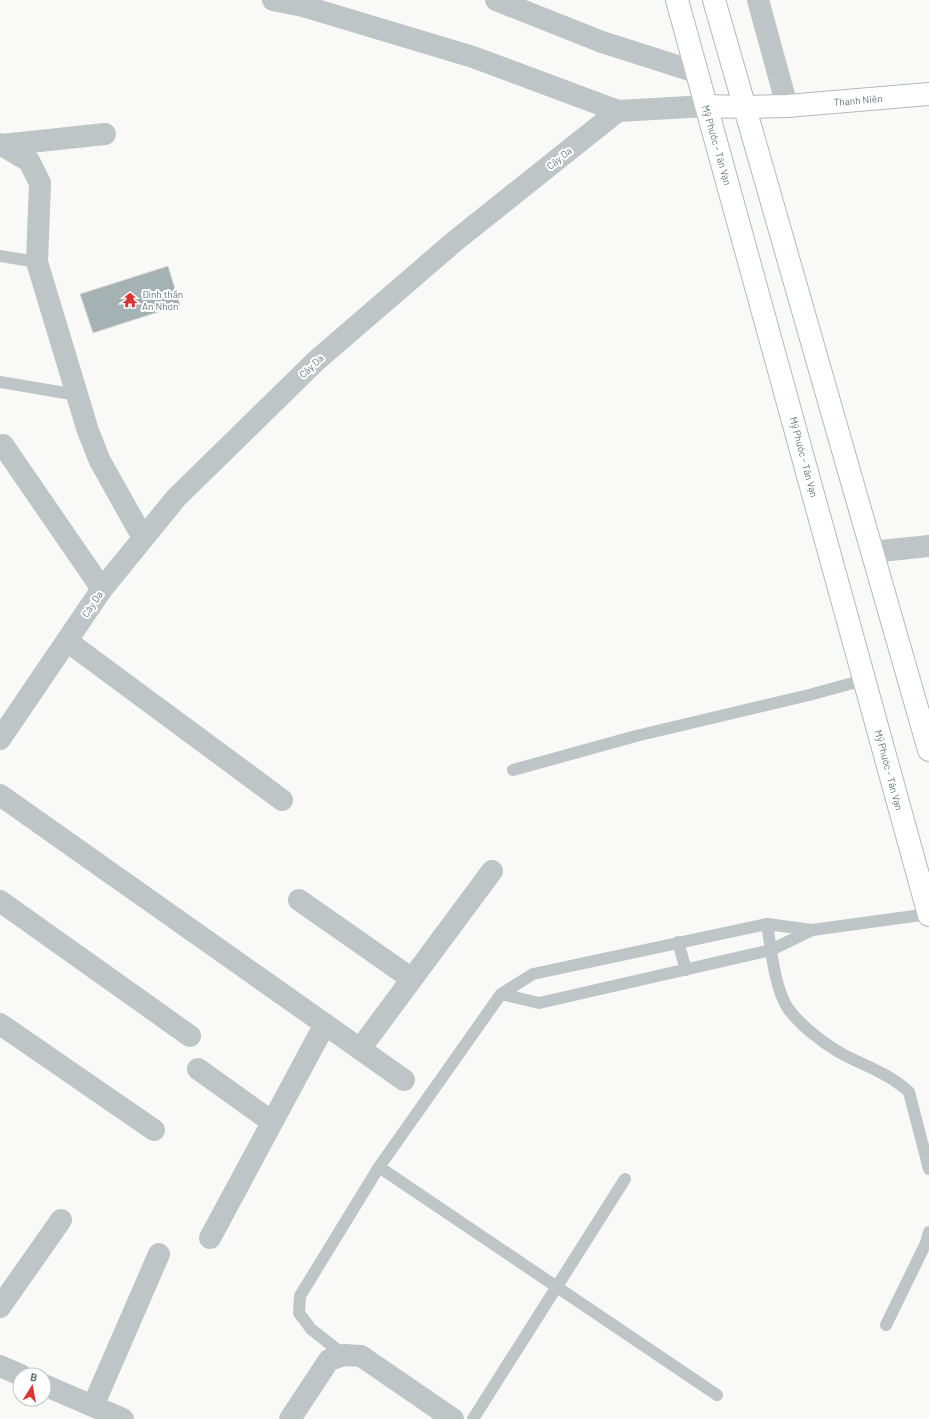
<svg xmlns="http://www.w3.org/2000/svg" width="929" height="1419" viewBox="0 0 929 1419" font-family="Barlow,sans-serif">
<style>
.building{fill:#a5b2b4;stroke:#dbdbd9}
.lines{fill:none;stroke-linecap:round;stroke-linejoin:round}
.secondary-casing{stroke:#b0babc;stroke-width:24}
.primary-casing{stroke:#b2babb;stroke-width:24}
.lane{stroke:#bec5c7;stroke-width:12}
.street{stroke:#bec5c7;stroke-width:22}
.secondary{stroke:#fff;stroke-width:22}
.primary{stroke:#fff;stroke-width:22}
.labels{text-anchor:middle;stroke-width:4;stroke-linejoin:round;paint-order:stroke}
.street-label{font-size:10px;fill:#60777b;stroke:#fff}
.poi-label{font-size:10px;fill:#60777b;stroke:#fff;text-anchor:start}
</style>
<rect width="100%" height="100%" fill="#f9f9f7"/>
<path class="building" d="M168 266 180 305 93 333 80 294Z"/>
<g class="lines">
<g class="secondary-casing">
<path id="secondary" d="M745 107 787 106 929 94"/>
</g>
<g class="primary-casing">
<path id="primary" d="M677 0 929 915
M714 0 929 750
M706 106 745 107"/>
</g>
<path class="lane" d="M0 256 37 262
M0 382 77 395
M513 770 636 736 809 695 864 680
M767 924C771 948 774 985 787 1007 800 1026 828 1047 848 1057 869 1067 892 1076 909 1092L929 1169
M678 942 686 970
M501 994 539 1003 771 950 812 930
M379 1167 717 1395
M886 1325 926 1243 929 1232
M344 1355 311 1329 299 1313 300 1296 379 1167 501 994 533 974 767 924 812 930 929 914
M473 1419 625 1179"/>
<path class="street" d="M273 0 303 6 473 57 618 111
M496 0 602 42 696 72
M758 0 787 106
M0 144 29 161 40 183 37 262 88 431 100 461 143 538
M2 145 105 134
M3 445 102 589
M872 552 929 546
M67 641 282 800
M0 739 102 589 176 498 317 360 455 241 618 111 706 106
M0 795 404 1080
M299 900 412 979
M0 901 190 1036
M0 1024 154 1130
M360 1049 492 871
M198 1069 272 1122
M210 1238 325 1024
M0 1307 61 1220
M0 1366 21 1375
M44 1385 123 1419
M93 1406 159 1254
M290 1419 329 1360 344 1355 361 1356 453 1419"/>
<use href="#secondary" class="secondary"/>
<use href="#primary" class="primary"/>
</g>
<defs>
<g id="temple-bare" transform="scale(1.2)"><path d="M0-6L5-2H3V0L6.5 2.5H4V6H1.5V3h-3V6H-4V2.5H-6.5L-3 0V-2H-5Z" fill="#de3236" stroke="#fff" stroke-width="2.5" paint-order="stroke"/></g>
</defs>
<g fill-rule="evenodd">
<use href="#temple-bare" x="130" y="300"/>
</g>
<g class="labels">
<g class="street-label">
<text transform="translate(858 100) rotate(-5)" y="4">Thanh Niên</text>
<text transform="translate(717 145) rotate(74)" y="4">Mỹ Phước - Tân Vạn</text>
<text transform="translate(559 158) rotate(-39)" y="4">Cây Da</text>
<text transform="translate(311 366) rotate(-43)" y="4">Cây Da</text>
<text transform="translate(804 457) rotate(75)" y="4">Mỹ Phước - Tân Vạn</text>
<text transform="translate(92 604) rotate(-56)" y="4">Cây Da</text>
<text transform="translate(889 770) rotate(75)" y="4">Mỹ Phước - Tân Vạn</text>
</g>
<g class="poi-label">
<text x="142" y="298">Đình thần<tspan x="142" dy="12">An Nhơn</tspan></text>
</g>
</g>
<g transform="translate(32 1387) rotate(11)"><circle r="19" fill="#ffffff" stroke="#bfc9ca"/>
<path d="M0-3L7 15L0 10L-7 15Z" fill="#de3236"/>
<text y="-6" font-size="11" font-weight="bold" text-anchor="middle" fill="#60777b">B</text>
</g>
</svg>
